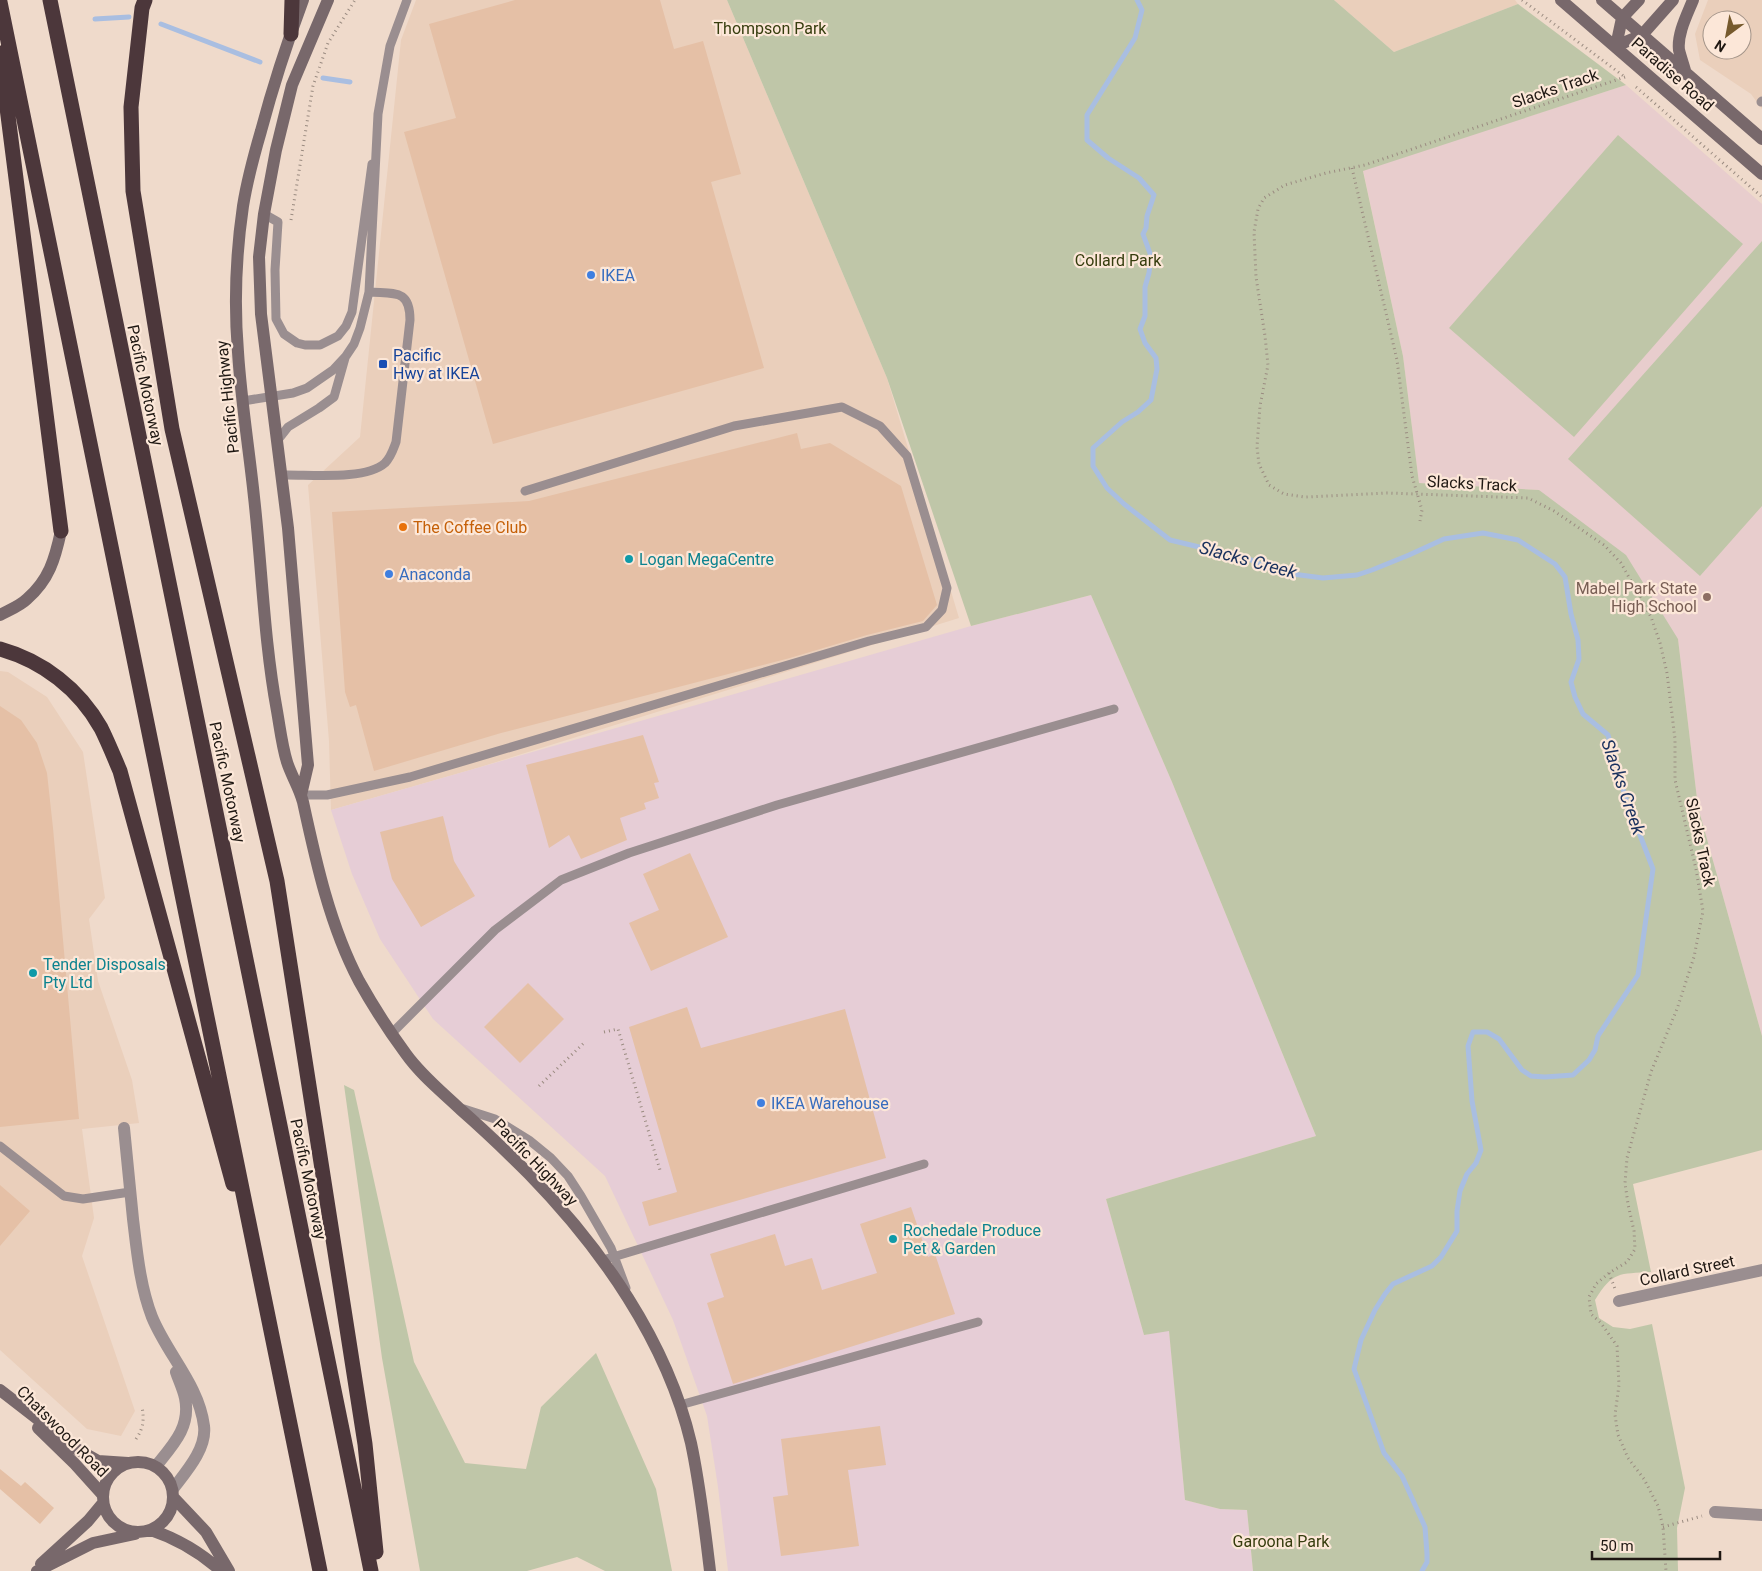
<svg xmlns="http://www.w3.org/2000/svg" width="1762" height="1571" viewBox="0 0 1762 1571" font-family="Roboto,sans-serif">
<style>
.built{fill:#eacfbb;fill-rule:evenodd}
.industrial{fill:#e6cdd6}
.education{fill:#e8cdcd}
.green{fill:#bfc6a8}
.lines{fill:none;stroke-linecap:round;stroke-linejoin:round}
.stream{stroke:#a9bee1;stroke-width:5}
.building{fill:#e5c0a6}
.path{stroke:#9a8b80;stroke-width:3;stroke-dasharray:1 4;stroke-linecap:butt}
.lane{stroke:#9a8e90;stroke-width:9}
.street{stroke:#9a8e90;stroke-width:12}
.secondary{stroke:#78686b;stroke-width:12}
.highway{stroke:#4c373b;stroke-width:15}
.shop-dot{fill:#3f7fe0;stroke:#fce7d8;stroke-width:2}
.transit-dot{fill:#1a4fb4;stroke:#fce7d8;stroke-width:2}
.food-dot{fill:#e8710a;stroke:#fce7d8;stroke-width:2}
.culture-dot{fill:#0f9aa8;stroke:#fce7d8;stroke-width:2}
.education-dot{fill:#8d6e63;stroke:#fce7d8;stroke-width:2}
.labels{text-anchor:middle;stroke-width:4.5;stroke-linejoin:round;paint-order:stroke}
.park-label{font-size:16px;fill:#363d0e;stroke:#fce7d8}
.street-label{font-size:16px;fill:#1e1712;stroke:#fce7d8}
.shop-label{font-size:16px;fill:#366cbe;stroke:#fce7d8;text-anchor:start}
.transit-label{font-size:16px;fill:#164399;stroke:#fce7d8;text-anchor:start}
.food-label{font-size:16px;fill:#c56008;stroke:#fce7d8;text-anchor:start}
.culture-label{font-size:16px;fill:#0d838f;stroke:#fce7d8;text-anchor:start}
.education-label{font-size:16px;fill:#785e54;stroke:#fce7d8;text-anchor:end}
.water-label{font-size:18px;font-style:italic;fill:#19315e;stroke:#fce7d8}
</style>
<rect width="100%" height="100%" fill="#efdacb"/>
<path class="built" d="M416 0H727L887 378 959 618 477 768 331 810 329 741 308 485 360 437 401 40Z
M1334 0H1515L1518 4 1394 52Z
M1708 0H1762V109L1751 94 1700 60 1695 34ZM1712 20H1742V50H1712Z
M0 671 8 672 47 697 83 752 105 898 89 919 98 981 132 1080 139 1123 82 1129 94 1218 82 1256 135 1411 121 1436 87 1429 0 1350Z"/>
<path class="industrial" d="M1091 595 1172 782 1316 1136 1106 1199 1144 1335 1169 1330 1185 1500 1220 1509 1247 1510 1253 1571H728L718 1487 707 1416 673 1320 605 1176 433 1019 380 939 352 874 331 810 971 626Z"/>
<path class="education" d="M1626 85 1762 204V1036L1698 807 1678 639 1539 490 1419 483 1403 356 1363 170Z"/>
<path class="green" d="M727 0H1334L1394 52 1518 4 1626 85 1363 171 1403 356 1419 483 1539 490 1626 555 1678 639 1698 807 1762 1036V1150L1633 1184 1651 1272C1619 1274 1613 1271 1595 1300L1599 1318 1613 1327 1630 1329 1652 1324 1685 1488 1677 1528 1678 1571H1253L1247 1510 1220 1509 1185 1500 1169 1331 1144 1335 1106 1199 1316 1136 1172 782 1091 595 971 626 887 378Z
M1618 135 1743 244 1574 437 1449 328Z
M1762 241V506L1700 576 1568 459Z
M344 1085 354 1090 414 1362 465 1463 526 1469 541 1407 596 1353 656 1489 672 1571H605L577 1557 527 1571H420L382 1358Z"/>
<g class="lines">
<path class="stream" d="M1137 0 1142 10 1135 38 1087 115V140L1108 158 1139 178 1154 195 1147 216 1146 228 1143 234 1151 256 1149 273 1145 287V316L1140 329 1145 343 1156 358 1157 369 1151 400 1138 412 1122 422 1093 448V466L1107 488 1124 504 1170 540 1249 559 1277 572 1323 578 1357 575 1372 570 1409 555 1444 539 1483 533 1518 540 1555 564 1565 577 1571 614 1578 640 1579 659 1571 682 1575 697 1583 714 1608 735 1625 796 1653 869 1638 975 1598 1036 1595 1050 1589 1060 1573 1075 1545 1077 1531 1076 1522 1070 1499 1039 1487 1032H1473L1468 1046 1472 1101 1481 1150 1476 1163 1467 1174 1460 1191 1457 1211V1231L1441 1257 1432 1266 1393 1284 1385 1294 1375 1310 1361 1340 1354 1369 1384 1453 1402 1476 1425 1527 1427 1554V1562L1422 1571
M95 19 129 17
M161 24 260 62
M323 78 350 82"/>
</g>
<path class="building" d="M515 0H660L674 49 703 41 741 174 711 182 764 368 493 444 404 132 456 118 429 24Z
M797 433 801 449 830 443 901 486 937 605 923 621 867 635 790 658 501 733 374 771 356 705 350 707 345 692 332 512 529 501Z
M0 706 21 720 37 743 47 773 53 828 79 1119 0 1127Z
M643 735 659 782 654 783 659 798 644 803 646 809 620 818 627 840 581 859 569 835 549 848 526 765Z
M443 816 454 861 475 896 421 927 392 879 380 832Z
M690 853 728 937 651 971 629 923 659 910 643 874Z
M528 983 564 1019 520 1063 484 1027Z
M687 1007 701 1048 845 1009 886 1158 649 1226 642 1202 677 1192 629 1027Z
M0 1185 30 1211 0 1246Z
M911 1207 928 1257 935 1254 955 1314 733 1384 707 1303 724 1297 710 1254 775 1234 785 1266 812 1258 822 1290 877 1273 860 1224Z
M880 1426 886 1465 848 1470 859 1546 781 1556 773 1497 788 1495 781 1439Z
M0 1469 21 1486 25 1482 54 1508 40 1524 0 1489Z"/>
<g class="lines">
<path class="path" d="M1522 0 1625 77
M1625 77 1365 165 1326 173 1285 185 1264 198 1258 209 1254 232 1256 277 1265 336 1268 365 1260 406 1257 447 1259 464 1269 485 1284 494 1305 497 1387 493 1528 498 1554 511 1604 545 1621 563 1651 617 1660 643 1667 673 1675 739V780L1696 869 1703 911 1694 957 1677 1009 1651 1072 1627 1158 1625 1183 1628 1204 1634 1231 1635 1249 1627 1262 1609 1273 1596 1284 1589 1297 1591 1314 1601 1323 1617 1346 1619 1385 1615 1415 1618 1435 1628 1458 1644 1479 1658 1506 1663 1527 1666 1571
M1636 87 1762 197
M1352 168 1397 360 1412 476 1422 510 1420 521
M291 220 313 86 328 43 355 0
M604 1032 618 1029 660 1170
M539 1086 585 1042
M1609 1273 1615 1289
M136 1439C144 1427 144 1420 142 1406
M1663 1527 1702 1516"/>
<path class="lane" d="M1761 102 1762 101
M264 214 278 222 275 270 276 319 284 334 297 343 305 345H320L338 336 346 326 352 312 372 164
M243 401 293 393 307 388 333 370 346 356 354 344 360 328 369 292 378 114 390 46 407 0
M277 441 288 427 319 408 334 397 345 358
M281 475C307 474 365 481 385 463 391 457 393 450 396 442L410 320C410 289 395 294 369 292
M301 795H327L410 777 869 641 926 627 942 610 947 588 907 456 880 426 842 407 734 426 525 491
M392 1033 495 930 561 880 629 853 777 805 1114 709
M464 1109 495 1119 529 1140 551 1158 568 1176 581 1196 611 1248 626 1288
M0 1146 64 1196 83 1199 130 1192
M603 1260 924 1164
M680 1405 978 1322"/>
<path class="street" d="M124 1128C127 1159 130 1189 133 1219 137 1252 140 1286 152 1317 167 1354 199 1385 204 1426 207 1449 185 1473 173 1489
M1619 1301 1762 1270
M156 1466C173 1445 191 1427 185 1398 183 1389 179 1381 176 1372
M1715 1512 1762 1515"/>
<path class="secondary" d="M303 0C287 43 273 86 261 131 254 155 247 181 243 206 236 254 234 304 238 352 241 400 249 449 254 497 262 568 264 641 277 711 280 728 282 746 287 762 291 775 299 787 303 802 316 862 330 926 359 981 373 1006 389 1031 406 1054 421 1075 441 1091 460 1109 484 1130 506 1151 529 1174 601 1248 667 1341 691 1443 700 1485 705 1529 710 1571
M1561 0 1762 174
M1602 0 1762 139
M1616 46 1642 35 1673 0
M1616 46 1622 18 1639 0
M1686 74C1684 66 1681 58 1679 50 1677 34 1687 15 1693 0
M0 615C9 610 20 606 27 599 49 580 55 559 61 531
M301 795 308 765 288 528 261 314 259 257 264 214 276 150 292 85 328 0
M0 1390 75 1448 98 1461 128 1463
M38 1428 75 1464 102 1494
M103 1497a35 35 0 1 1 70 0a35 35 0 1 1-70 0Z
M174 1498 206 1532 229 1571
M151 1530C178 1539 200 1552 221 1571
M41 1564 88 1521 103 1503
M37 1571 93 1543 135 1534"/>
<path class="highway" d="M50 0 371 1571
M145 0 142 8 131 107 133 191 172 429 277 881 365 1444 376 1552
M0 2 320 1571
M291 34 292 0
M0 53 61 531
M0 649C43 661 79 689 101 728 108 742 114 757 120 771L233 1184"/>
</g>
<g class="shop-dot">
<circle cx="591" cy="275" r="5"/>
<circle cx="389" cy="574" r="5"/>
<circle cx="761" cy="1103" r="5"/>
</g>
<rect class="transit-dot" x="378" y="359" width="10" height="10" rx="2.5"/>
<circle class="food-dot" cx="403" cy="527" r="5"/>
<g class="culture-dot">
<circle cx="629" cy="559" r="5"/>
<circle cx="33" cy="973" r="5"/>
<circle cx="893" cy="1239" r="5"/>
</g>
<circle class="education-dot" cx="1707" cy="597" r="5"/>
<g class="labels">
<g class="park-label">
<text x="770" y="34">Thompson Park</text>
<text x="1118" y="266">Collard Park</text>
<text x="1281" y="1547">Garoona Park</text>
</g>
<g class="street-label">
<text transform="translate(1673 74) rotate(41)" y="6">Paradise Road</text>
<text transform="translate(1555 88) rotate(-19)" y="6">Slacks Track</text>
<text transform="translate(146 385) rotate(78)" y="6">Pacific Motorway</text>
<text transform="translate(227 397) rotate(-96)" y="6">Pacific Highway</text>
<text transform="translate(1472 483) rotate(3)" y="6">Slacks Track</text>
<text transform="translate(228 782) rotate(78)" y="6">Pacific Motorway</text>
<text transform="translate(1701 842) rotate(78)" y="6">Slacks Track</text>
<text transform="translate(536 1162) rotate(46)" y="6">Pacific Highway</text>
<text transform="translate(309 1179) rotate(78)" y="6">Pacific Motorway</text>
<text transform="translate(1687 1270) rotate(-12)" y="6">Collard Street</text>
<text transform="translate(63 1431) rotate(45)" y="6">Chatswood Road</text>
</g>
<g class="shop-label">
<text x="601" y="281">IKEA</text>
<text x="399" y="580">Anaconda</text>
<text x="771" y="1109">IKEA Warehouse</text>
</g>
<g class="transit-label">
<text x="393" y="361">Pacific<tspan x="393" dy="18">Hwy at IKEA</tspan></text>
</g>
<g class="food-label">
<text x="413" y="533">The Coffee Club</text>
</g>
<g class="culture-label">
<text x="639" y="565">Logan MegaCentre</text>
<text x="43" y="970">Tender Disposals<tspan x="43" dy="18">Pty Ltd</tspan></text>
<text x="903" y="1236">Rochedale Produce<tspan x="903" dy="18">Pet &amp; Garden</tspan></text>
</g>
<g class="education-label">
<text x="1697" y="594">Mabel Park State<tspan x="1697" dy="18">High School</tspan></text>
</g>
<g class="water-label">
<text transform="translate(1248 560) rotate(15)" y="6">Slacks Creek</text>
<text transform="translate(1623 787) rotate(71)" y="6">Slacks Creek</text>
</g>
</g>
<g transform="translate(1727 35) rotate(212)"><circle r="24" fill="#fce7d8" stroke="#a39489"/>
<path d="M0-4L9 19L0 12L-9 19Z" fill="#765a2d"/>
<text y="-8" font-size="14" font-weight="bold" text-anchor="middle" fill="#1e1712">N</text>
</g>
<path d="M1592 1551v8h128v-8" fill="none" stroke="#1e1712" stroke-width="2.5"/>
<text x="1600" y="1551" font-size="15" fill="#1e1712" stroke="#fce7d8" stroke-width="4" paint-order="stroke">50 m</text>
</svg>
